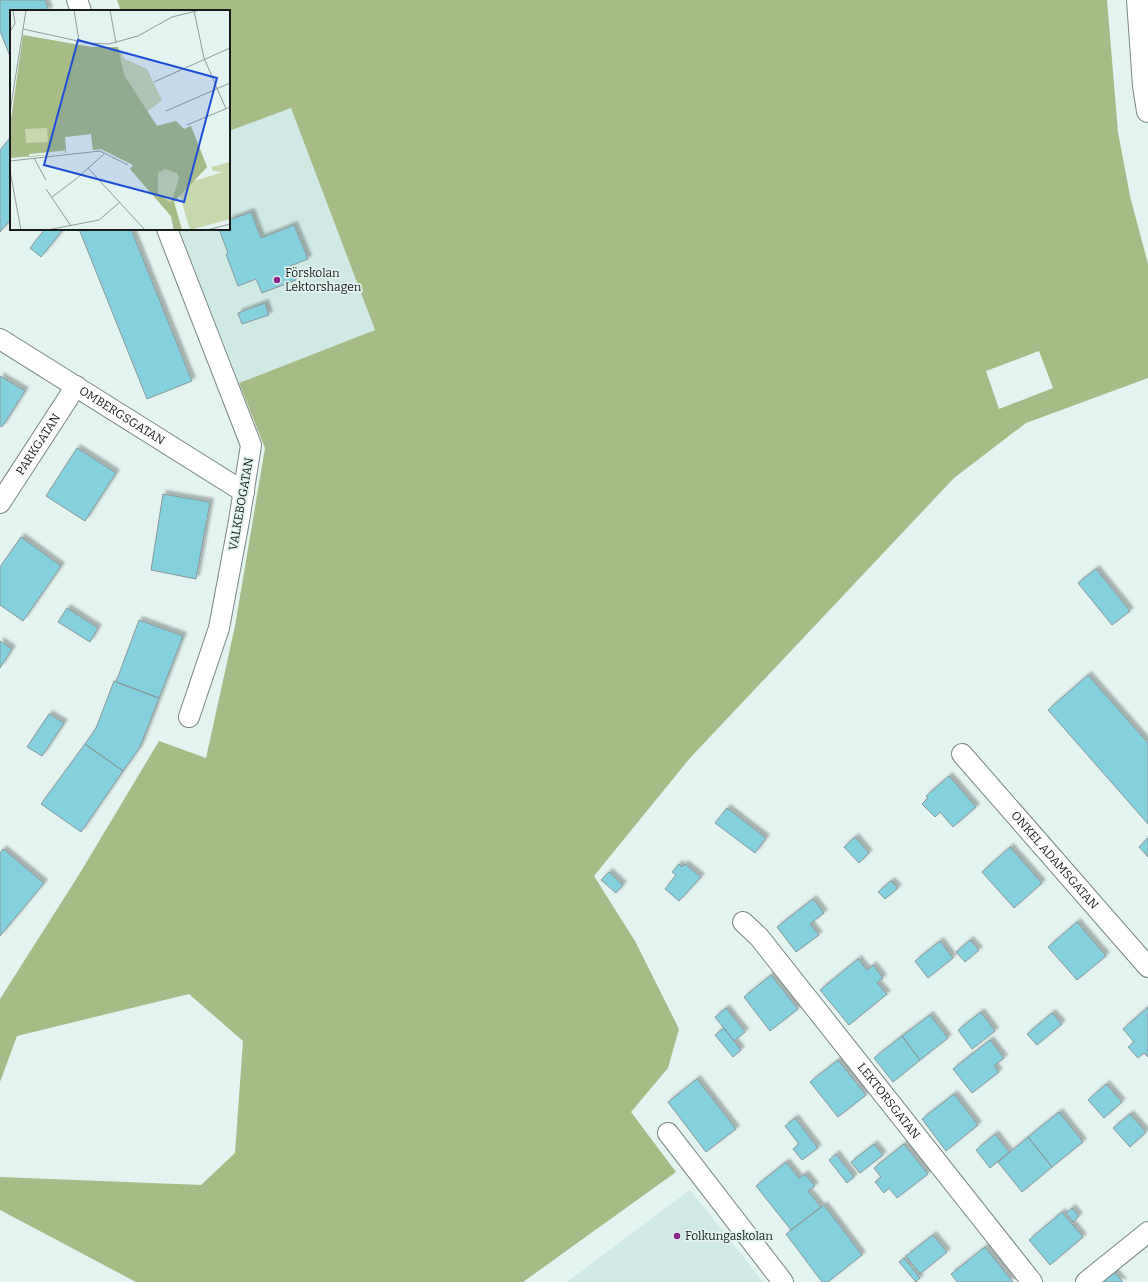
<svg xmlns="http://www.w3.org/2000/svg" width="1148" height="1282" viewBox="0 0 1148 1282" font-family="Bitter,serif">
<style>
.built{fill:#cfe9e4}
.forest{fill:#a6bb85;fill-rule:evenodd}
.building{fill:#85d0df;stroke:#8a989b;filter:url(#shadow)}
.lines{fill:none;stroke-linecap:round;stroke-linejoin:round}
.minor-casing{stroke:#798784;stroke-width:22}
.tertiary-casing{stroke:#798784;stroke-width:24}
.minor{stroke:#fff;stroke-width:20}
.tertiary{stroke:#fff;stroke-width:22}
.poi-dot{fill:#8c258c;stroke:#e3f3f0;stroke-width:1.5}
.labels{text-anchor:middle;stroke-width:3.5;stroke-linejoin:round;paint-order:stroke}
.poi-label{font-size:12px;fill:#171c1b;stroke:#e3f3f0;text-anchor:start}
.street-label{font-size:12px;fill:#171c1b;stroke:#e3f3f0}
.inset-road{fill:none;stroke:#919d9b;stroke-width:1}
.view{fill:#1d4ed8;fill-opacity:0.15;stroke:#1d4ed8;stroke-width:2}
.inset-edge{fill:none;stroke:#171c1b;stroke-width:2}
</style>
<defs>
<filter id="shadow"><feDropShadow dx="3.5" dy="-3.5" stdDeviation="1" flood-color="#0004"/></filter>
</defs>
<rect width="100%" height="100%" fill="#e3f3f0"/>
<path class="built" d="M291 108 375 330 239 383 179 229H229V131Z
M690 1190 763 1282H567Z"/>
<path class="forest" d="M117 0H1107L1118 132 1130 196 1148 264V378L1026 423 954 478 690 758 594 876 635 941 679 1029 668 1068 631 1112 676 1172 523 1282H136L0 1210V1177L201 1185 235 1153 243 1041 189 994 17 1036 0 1082V999L80 873 159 741 206 758 235 626 265 448 239 383 375 330 291 108 229 131V11H121ZM1039 351 1053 388 999 409 986 371Z"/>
<path class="building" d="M0 0H45L49 11H11V59L0 31Z
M11 137V219L0 232V150Z
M251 212 261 238 294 225 308 259 290 266 296 280 262 293 256 279 238 286 226 254 228 253 219 229H229V220Z
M45 229H60L62 231 41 257 30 248Z
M79 229H131L192 381 147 399Z
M265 303 269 315 242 324 238 313Z
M0 376 25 391 2 427 0 426Z
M77 448 116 473 85 521 46 496Z
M163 494 210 502 196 579 151 570Z
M21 537 61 566 23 621 0 605V567Z
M1096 569 1130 611 1112 625 1078 583Z
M67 608 98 628 90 642 58 622Z
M139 620 183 636 159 698 116 682Z
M0 641 12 649 0 668Z
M1088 675 1148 743V824L1048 710Z
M114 681 159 698 140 747 123 771 85 744 96 728Z
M49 714 64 723 42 756 27 747Z
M85 744 123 771 81 832 41 804Z
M949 776 976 807 953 827 940 812 935 817 922 804 928 798 926 796Z
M727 808 766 838 755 853 715 823Z
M855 837 869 853 859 863 844 847Z
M1148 838V857L1139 847Z
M1010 847 1042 883 1014 908 982 872Z
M3 849 44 883 0 936V853Z
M679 864 682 867 685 864 701 877 679 901 665 889 676 875 672 872Z
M609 872 623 885 616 893 601 880Z
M891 881 898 888 885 899 878 892Z
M813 899 824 913 810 924 819 935 796 952 777 927Z
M1077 922 1106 956 1077 980 1048 947Z
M970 940 979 950 965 962 956 952Z
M940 941 953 958 928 978 915 961Z
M858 959 867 970 873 965 883 978 877 983 887 994 849 1025 820 990Z
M771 975 798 1009 770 1031 744 997Z
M1148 1007V1057L1144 1053 1138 1058 1128 1047 1134 1042 1123 1029Z
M726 1008 745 1032 734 1041 715 1017Z
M981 1012 995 1031 972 1049 958 1030Z
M1052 1013 1062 1024 1037 1045 1027 1034Z
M930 1015 948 1038 920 1060 902 1036Z
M724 1028 741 1050 733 1057 715 1035Z
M902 1036 920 1060 893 1082 874 1058Z
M990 1040 1004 1058 994 1066 999 1072 972 1093 953 1069Z
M838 1060 866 1095 838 1117 810 1082Z
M697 1079 736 1129 706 1152 668 1102Z
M1106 1084 1122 1102 1104 1118 1088 1100Z
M954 1094 978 1125 946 1151 922 1119Z
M1059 1112 1083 1142 1052 1167 1028 1137Z
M1130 1114 1146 1132 1130 1147 1113 1128Z
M795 1118 818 1148 802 1160 793 1149 799 1144 785 1126Z
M995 1134 1009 1152 990 1168 976 1150Z
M1028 1137 1052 1167 1022 1192 998 1162Z
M874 1144 883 1155 860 1173 851 1162Z
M904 1144 928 1174 897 1198 889 1188 884 1193 875 1182 881 1177 874 1168Z
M836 1154 854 1177 847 1183 829 1160Z
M786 1162 799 1178 805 1174 815 1186 808 1191 821 1207 791 1230 756 1186Z
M824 1205 862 1255 828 1282H822L786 1234Z
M1072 1208 1079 1216 1073 1222 1066 1213Z
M1062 1212 1083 1237 1050 1265 1029 1240Z
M933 1235 947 1252 920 1274 906 1256Z
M985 1247 1013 1282H957L951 1274Z
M904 1258 920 1278 916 1282 899 1262Z
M1113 1271 1123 1282H1100Z"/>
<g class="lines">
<g class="minor-casing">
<g id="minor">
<path d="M77 0 81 11"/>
<path d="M167 229 251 445 239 521 219 628 189 717"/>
<path id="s1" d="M0 339 244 492"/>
<path id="s2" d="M0 503 76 386"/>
<path id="s3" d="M962 754 1148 967"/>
<path id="s4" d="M743 922 759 937 1032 1282"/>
<path d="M668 1133 783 1282"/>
<path d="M1086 1282 1148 1232"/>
</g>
</g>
<g class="tertiary-casing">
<path id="tertiary" d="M1138 0 1144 86 1148 111"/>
</g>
<use href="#minor" class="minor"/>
<use href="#tertiary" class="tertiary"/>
</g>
<g class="poi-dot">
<circle cx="277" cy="280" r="4"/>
<circle cx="677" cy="1236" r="4"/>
</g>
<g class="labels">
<g class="poi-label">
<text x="285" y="277">Förskolan<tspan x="285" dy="14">Lektorshagen</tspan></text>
<text x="685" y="1240">Folkungaskolan</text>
</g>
<g class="street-label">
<text dy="4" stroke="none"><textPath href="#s1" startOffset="144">OMBERGSGATAN</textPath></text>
<text dy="4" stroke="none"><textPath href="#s2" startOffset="70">PARKGATAN</textPath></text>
<text transform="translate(241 504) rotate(-80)" y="4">VALKEBOGATAN</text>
<text dy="4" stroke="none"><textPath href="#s3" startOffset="141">ONKEL ADAMSGATAN</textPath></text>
<text dy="4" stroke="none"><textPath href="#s4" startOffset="231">LEKTORSGATAN</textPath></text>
</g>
</g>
<g transform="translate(10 10)">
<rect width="220" height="220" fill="#e3f3f0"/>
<path d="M13 25 81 37H108L115 49 137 59 152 90 137 102 147 116 166 111 174 119 181 116 197 157 184 171 213 162 203 161 201 157 220 152V209L180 220 170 186 164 192 172 220H164L161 206 120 159 123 155 91 139 83 140 81 124 55 127 56 143 0 148V117ZM55 141V143L19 147V144Z" fill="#c7d8ad" fill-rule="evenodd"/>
<path d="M13 25 81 37H108L114 65 147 116 166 111 174 119 181 116 197 157 164 192 172 220H164L161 206 120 159 123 155 91 139 83 140 81 124 55 127 56 143 0 148V117ZM37 118 38 132 16 133 15 119ZM55 140V143L19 147V144ZM155 159 167 163 169 168 161 193 148 184V163Z" fill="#a6bb85" fill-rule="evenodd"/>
<path class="inset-road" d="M64 0 69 31M100 0 106 33M184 1 194 48 216 99M13 19 77 33 99 34 128 26 162 7 190 0M0 22 5 13 3 0M144 72 220 38M156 101 220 73M0 102 16 0M177 115 220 97M24 148 36 170M0 151 90 141 118 155M78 158 135 220M0 161 11 220M36 179 61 216M42 187 66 169 95 143M37 220 89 210 110 192M197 220 220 214"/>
<path class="view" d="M68 30 207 68 174 192 34 155Z"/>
<rect width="220" height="220" class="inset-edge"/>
</g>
</svg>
